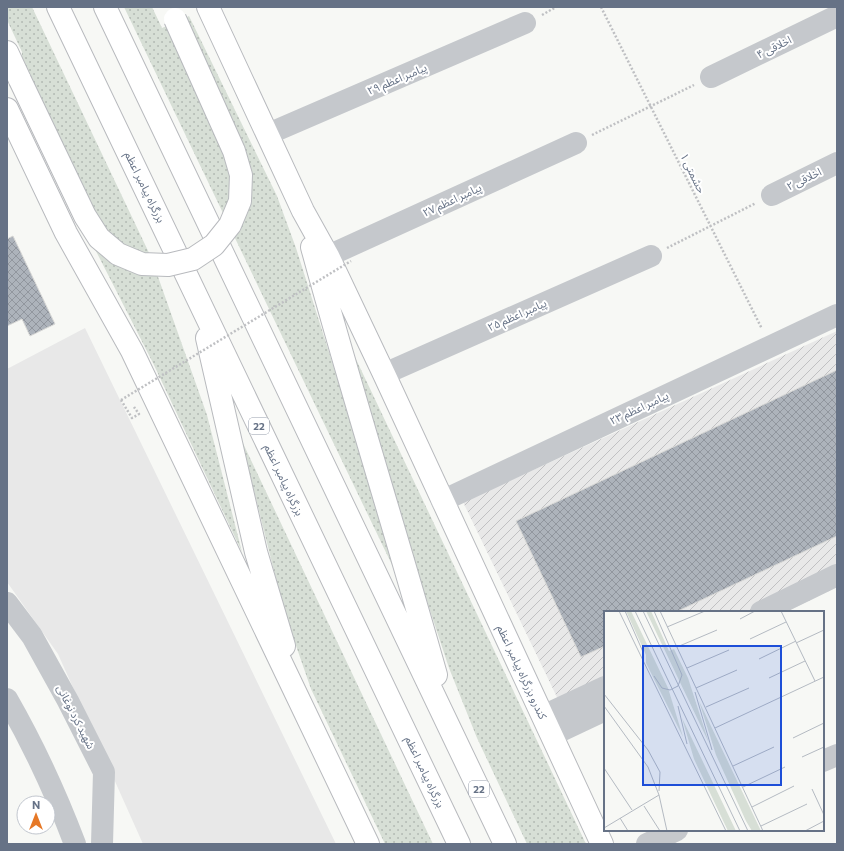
<svg xmlns="http://www.w3.org/2000/svg" width="844" height="851" viewBox="0 0 844 851" font-family="Commissioner,'Noto Sans Arabic',sans-serif">
<style>
.built{fill:#e8e8e8}
.industrial{fill:url(#industrial-furrows)}
.grass{fill:url(#grass-dots)}
.building{fill:url(#building-cross-hatch);stroke:#d9d9d7}
.lines{fill:none;stroke-linecap:round;stroke-linejoin:round}
.highway-casing{stroke:#b8babe;stroke-width:24}
.path{stroke:#bfc0c3;stroke-width:2.5;stroke-dasharray:2 2;stroke-linecap:butt}
.minor{stroke:#c5c8cc;stroke-width:22}
.highway{stroke:#fff;stroke-width:22}
.highway-bridge-casing{stroke:#b8babe;stroke-width:24;stroke-linecap:butt}
.path-bridge{stroke:#bfc0c3;stroke-width:2.5;stroke-dasharray:2 2;stroke-linecap:butt}
.highway-bridge{stroke:#fff;stroke-width:22}
.labels{text-anchor:middle;stroke-width:4;stroke-linejoin:round;paint-order:stroke}
.shield{fill:#fff;stroke:#949caa;stroke-width:1}
.shield-label{font-size:10px;font-weight:bold;fill:#667286}
.street-label{font-size:11px;fill:#667286;stroke:#fff}
.inset-road{fill:none;stroke:#b4bac2;stroke-width:1}
.view{fill:#1d4ed8;fill-opacity:0.15;stroke:#1d4ed8;stroke-width:2}
.inset-edge{fill:none;stroke:#667286;stroke-width:2}
</style>
<defs>
<pattern id="industrial-furrows" width="10" height="10" patternUnits="userSpaceOnUse"><rect width="10" height="10" fill="#e8e8e8"/><path d="M-1 1l2-2M0 10L10 0M9 11l2-2" fill="none" stroke="#c0c0c2"/></pattern>
<pattern id="grass-dots" width="8" height="8" patternUnits="userSpaceOnUse"><rect width="8" height="8" fill="#d7dfd6"/><path d="M2 2h.1M6 6h.1" fill="none" stroke="#b2b9b3" stroke-width="1.8" stroke-linecap="round"/></pattern>
<pattern id="building-cross-hatch" width="8" height="8" patternUnits="userSpaceOnUse"><rect width="8" height="8" fill="#adb3bb"/><path d="M0 0l8 8M0 8l8-8" fill="none" stroke="#91969e"/></pattern>
</defs>
<rect width="100%" height="100%" fill="#f7f8f5"/>
<path class="built" d="M85 328 336 844H143L58 654 7 582V369Z"/>
<path class="industrial" d="M837 331V587L786 612H605V700L567 718 463 502Z"/>
<path class="grass" d="M7 7H32L151 257 207 415 242 552 153 363 19 100 22 52 7 20Z
M124 7H152L162 28 189 16 277 196 296 248 405 592Z
M345 336 586 844H527L477 738 449 668 357 389Z
M241 439 433 844H385L311 689 284 611Z"/>
<path class="building" d="M13 236 55 324 30 336 22 319 7 326V239Z
M837 370V536L676 612H605V646L581 657 516 521Z"/>
<g class="lines">
<g class="highway-casing">
<path id="highway" d="M58 7 459 844
M105 7 505 844
M208 7 303 211 328 256 384 374 602 844
M7 52 20 80
M7 109 66 233 132 351 368 844
M312 247C351 391 396 532 436 675
M207 338 256 552 284 646"/>
</g>
<path class="path" d="M601 7 762 329
M542 15 556 7
M592 135 694 85
M667 248 756 203
M121 400 132 418 139 414 134 407"/>
<path class="minor" d="M711 77 837 16
M268 134 525 23
M772 195 837 163
M328 256 576 143
M384 374 651 256
M442 501 837 315
M7 603 32 636 68 701 104 772 102 844
M761 612 837 575
M7 699C34 746 56 794 75 844
M543 716 605 687
M552 735 605 710
M823 761 837 755
M647 844 677 830"/>
<use href="#highway" class="highway"/>
<g class="highway-bridge-casing">
<path id="highway-bridge" d="M20 80 85 216 99 238 118 254 142 264 168 265 193 259 214 245 230 225 240 201 241 175 234 151 175 19"/>
</g>
<path class="path-bridge" d="M121 400 351 261"/>
<use href="#highway-bridge" class="highway-bridge"/>
</g>
<g class="labels">
<g class="shield">
<rect x="249" y="418" width="20" height="16" rx="3"/>
<rect x="469" y="781" width="20" height="16" rx="3"/>
</g>
<g class="shield-label">
<text x="259" y="430">22</text>
<text x="479" y="793">22</text>
</g>
<g class="street-label">
<text transform="translate(774 47) rotate(-26)" y="4">اخلاقی ۴</text>
<text transform="translate(397 79) rotate(-23)" y="4">پیامبر اعظم ۲۹</text>
<text transform="translate(693 173) rotate(64)" y="4">حشمتی ۱</text>
<text transform="translate(804 179) rotate(-26)" y="4">اخلاقی ۲</text>
<text transform="translate(145 187) rotate(64)" y="4">بزرگراه پیامبر اعظم</text>
<text transform="translate(452 200) rotate(-25)" y="4">پیامبر اعظم ۲۷</text>
<text transform="translate(517 315) rotate(-24)" y="4">پیامبر اعظم ۲۵</text>
<text transform="translate(639 408) rotate(-25)" y="4">پیامبر اعظم ۲۳</text>
<text transform="translate(284 480) rotate(65)" y="4">بزرگراه پیامبر اعظم</text>
<text transform="translate(522 672) rotate(65)" y="4">کندرو بزرگراه پیامبر اعظم</text>
<text transform="translate(76 717) rotate(63)" y="4">شهید کرد نوغانی</text>
<text transform="translate(425 772) rotate(65)" y="4">بزرگراه پیامبر اعظم</text>
</g>
</g>
<g transform="translate(604 611)">
<rect width="220" height="220" fill="#f7f8f5"/>
<path d="M22 0H27L64 77 79 126 42 52V44ZM42 0H47L65 40 70 38 84 67 105 132ZM95 90 157 220H148L142 210 112 144ZM78 107 132 220H124L90 148Z" fill="#d7dfd6"/>
<path class="inset-road" d="M15 0 122 220M21 0 39 41M31 0 136 220M39 0 144 220M50 0 78 64 74 75 66 79 58 77 50 65M56 0 159 220M177 0 211 70M136 8 151 0M63 16 101 0M146 28 182 11M192 32 220 19M73 36 113 19M155 48 192 30M83 57 125 39M165 67 201 50M92 77 133 59M91 81 108 139M0 83 44 139 56 161 55 180M0 95 44 156 55 184 63 220M74 95 83 133M102 96 145 77M111 117 220 66M189 127 220 112M198 146 220 136M129 155 170 136M0 157 28 199M139 176 181 156M208 178 220 204M40 195 56 220M148 196 190 175M16 207 24 220M157 215 203 193M0 217 55 184M201 220 220 210"/>
<path class="view" d="M39 35H177V174H39Z"/>
<rect width="220" height="220" class="inset-edge"/>
</g>
<rect width="844" height="851" fill="none" stroke="#667286" stroke-width="16"/>
<g transform="translate(36 815)"><circle r="19" fill="#ffffff" stroke="#c2c7cf"/>
<path d="M0-3L7 15L0 10L-7 15Z" fill="#e67826"/>
<text y="-6" font-size="11" font-weight="bold" text-anchor="middle" fill="#667286">N</text>
</g>
</svg>
